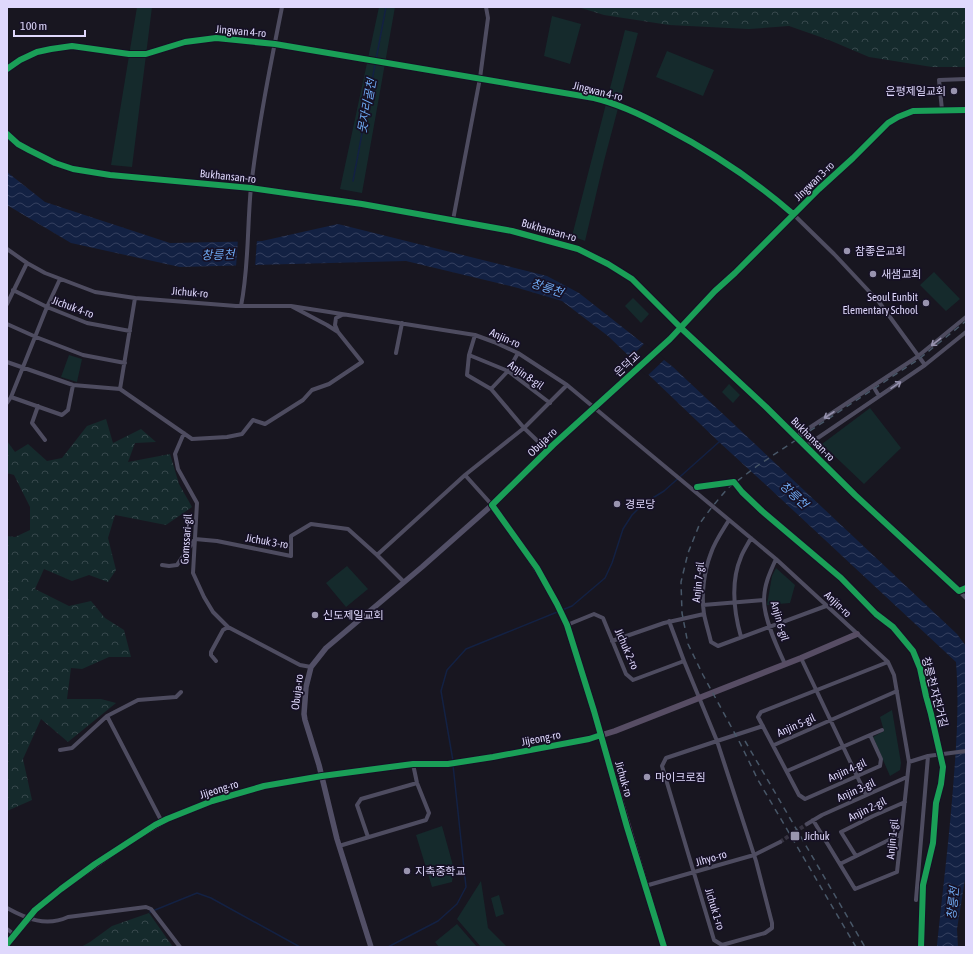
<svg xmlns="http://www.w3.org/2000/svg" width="973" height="954" viewBox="0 0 973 954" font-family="'Asap Condensed','Noto Sans KR',sans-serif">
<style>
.forest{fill:url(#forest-crowns)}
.park{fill:#152a2c}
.water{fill:url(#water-waves)}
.pier{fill:#181620}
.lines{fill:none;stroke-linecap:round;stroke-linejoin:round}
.stream{stroke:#132143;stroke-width:1.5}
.minor-tunnel{stroke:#363341;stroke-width:4;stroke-dasharray:4 2;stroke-linecap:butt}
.minor{stroke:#4e4c60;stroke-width:4}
.tertiary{stroke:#4e4c60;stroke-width:5}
.secondary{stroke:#524f66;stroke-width:5.5}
.primary{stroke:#574d64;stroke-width:6}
.rail{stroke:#485768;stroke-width:1.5;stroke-dasharray:6 5;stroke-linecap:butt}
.cycleway-casing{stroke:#161125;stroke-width:8}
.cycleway{stroke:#1a9f57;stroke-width:6}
.oneway{stroke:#9692ae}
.poi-dot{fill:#9994af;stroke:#161125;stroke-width:1.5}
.labels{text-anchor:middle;stroke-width:3.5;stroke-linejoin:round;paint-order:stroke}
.street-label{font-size:11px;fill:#dfd8fc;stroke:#161125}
.poi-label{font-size:11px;fill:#dfd8fc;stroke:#161125;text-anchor:start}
.water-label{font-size:12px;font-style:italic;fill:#6faaf3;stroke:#161125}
</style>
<defs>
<pattern id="forest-crowns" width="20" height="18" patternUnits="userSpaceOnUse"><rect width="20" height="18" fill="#152a2c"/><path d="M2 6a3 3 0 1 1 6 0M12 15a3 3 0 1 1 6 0" fill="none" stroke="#37484c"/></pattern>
<pattern id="water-waves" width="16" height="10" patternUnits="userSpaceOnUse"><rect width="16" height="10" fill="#132143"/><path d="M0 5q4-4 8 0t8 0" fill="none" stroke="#35405f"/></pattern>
</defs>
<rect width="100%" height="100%" fill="#181620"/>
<path class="forest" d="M578 7H966V67H932L869 57 829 40 789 26 749 29 669 25 604 15Z
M106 419 113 443 141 429 156 442 135 443 128 462 170 454 179 484 192 507 166 525 115 515 108 538 116 570 108 582 89 575 72 581 44 569 35 589 69 606 91 601 105 618 124 630 131 657H109L82 669 71 668 67 699H101L116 703 68 742 41 719 23 759 32 800 7 811V536L15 537 30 530V507L14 475 7 473V441L15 452 28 444 47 461 62 458 87 426Z
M149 913 173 947H81L90 942 112 926Z"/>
<path class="park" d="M137 7H152L132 167 111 165Z
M379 7H395L362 193 340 189Z
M552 16 581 24 570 64 544 56Z
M625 30 638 33 604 161 585 241 572 236Z
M667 51 714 70 703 96 656 77Z
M934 272 960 299 946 311 920 285Z
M633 298 649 314 641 323 625 306Z
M69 355 82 359 77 382 61 377Z
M729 384 740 395 733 403 722 392Z
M870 408 901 448 864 484 822 444Z
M347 566 368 589 346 607 326 583Z
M776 568 795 585 790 603 767 605 772 576Z
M892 710 901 763 900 770 890 776 873 737 884 731 880 717Z
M442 826 454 869 452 882 432 887 416 835Z
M481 881 488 928 507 947H481L457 919Z
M499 895 504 914 496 917 491 898Z
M457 924 477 947H439L435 942Z"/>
<path class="water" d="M7 172 45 202 170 243 262 241 338 224 547 276 579 293 673 367 957 634 966 646V873L957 929 958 947H937V945C943 888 950 832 954 775 957 737 959 700 956 662L766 485 719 442 608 336 562 301 518 288 406 261 180 267 71 243 7 205Z"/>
<path class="pier" d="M238 239H257L255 267 236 268Z
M645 343 665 359 647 376 629 359Z"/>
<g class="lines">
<path class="stream" d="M353 181 386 7
M453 761 441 691 447 670 466 649 572 606 605 578 612 563 623 529 632 515 643 504 664 491 719 442
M150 912 197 893 211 898 300 947
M388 947 438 921 457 904 466 887 453 765"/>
<path class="minor-tunnel" d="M780 842 807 824"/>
<path class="minor" d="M942 110 939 80 966 79
M793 214 834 254 879 302 925 365
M453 220 480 78 488 18 486 7
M7 249 27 263 45 273 95 292 135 298 236 306H291L327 325 338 332 362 362 329 384 312 390 303 400 265 424 253 420 242 434 227 437 192 439 120 389
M13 290 47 307 87 323 130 331
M7 304 27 263
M241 306C249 267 247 227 251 187 258 127 270 67 282 7
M291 306 475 335 494 342 518 353 567 385 776 559 888 662 894 675 909 762 897 872 855 889 813 820
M7 324 36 337 83 355 125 363
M338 332 335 325 336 318 342 315
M475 335 469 355 467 375 491 389 524 428 548 451
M396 353 402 323
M469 355 508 371 550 403
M7 362 73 385 120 389 135 298
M873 386 879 396
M491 389 508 371 518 353
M11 397 62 415 68 410 73 385
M7 403 11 397 47 307 60 279
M38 406 32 423 45 440
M184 433 175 454 178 469 197 503 193 573 204 597 213 612 228 627 300 665 311 667
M797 436 917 357 966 317
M806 446 925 365 966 332
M465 475 492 505
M729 520C723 530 715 541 711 553 704 571 701 595 704 614 706 624 709 633 711 642L718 646 826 606
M377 555 465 475 524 428 567 385
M776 559C770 572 764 585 764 600 764 619 777 647 785 664
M162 565 169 566 177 565 195 539 217 541 291 556V536L311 524 348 529 377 555 404 582
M959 591 966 598
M703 605 764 600
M669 621 684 661
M567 625 594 614 603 618 626 674 633 680 684 661 717 741 763 726
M741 637C734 612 730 583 741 557 743 551 748 544 751 538
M612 641 664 623 704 614
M801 658 866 795
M216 661 211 655V652L223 630 228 627
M107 716 162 822
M870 735 882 730
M717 741 756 861 772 923V928L765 933 722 945 714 940 662 766 666 758Z
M774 745 897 691
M60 750 72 748 107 716 138 700 176 697 181 692
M909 762 928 756 966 751
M787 771 870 735 881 759 880 766 805 799 799 795 758 717 761 712 888 662
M807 824 822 815 907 777
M368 837 357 805 361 799 417 783
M339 846 426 820 429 813 417 783 413 764
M856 856 841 832 873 816 905 802
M840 864 901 834
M645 886 754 855 780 842
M916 900 928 756
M7 908C27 919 46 927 68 917L146 907 151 909 180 947
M7 929 15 935"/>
<path class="tertiary" d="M7 69 20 60 37 52 51 49 72 46 129 54H146L185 42 216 38 275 44 594 98C619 104 642 115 664 127 712 152 753 179 793 214
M681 328 715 291 735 273 819 189 853 158 888 123 898 117 913 111 966 110"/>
<path class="secondary" d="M7 134 18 144 29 150 55 163 73 169 110 175 251 188 362 204 512 231 578 249 608 264 632 279 681 328 766 407 855 495 959 591
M492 505C519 544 548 581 567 625L601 735
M7 944 29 919
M371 947 337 839 319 765 305 720 304 714 306 687 311 667 326 648 422 567 492 505 553 445 681 328"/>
<path class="primary" d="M959 591 966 588
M601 735 664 947
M29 919 35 910 61 889 127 843 167 819 212 801 264 786 322 776 390 767 413 764H448L493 757 589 739 615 731 801 658 857 634"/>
<path class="rail" d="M745 741 865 947
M856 947 758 780 740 743 703 675 688 644 682 613 681 582 688 553 700 523 712 507 728 488 757 466 793 442 919 359 966 321"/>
<g class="cycleway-casing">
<path id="cycleway" d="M7 69 20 60 37 52 51 49 72 46 129 54H146L185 42 216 38 275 44 594 98C619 104 642 115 664 127 712 152 753 179 793 214
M7 134 18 144 29 150 55 163 73 169 110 175 251 188 362 204 512 231 578 249 608 264 632 279 681 328 766 407 855 495 959 591 966 588
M697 487 734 482 742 492 762 511 841 578 876 614 893 627 913 651 920 668 926 696 931 714 943 767 941 784 936 803 933 843 923 885 921 947
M7 944 35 910 61 889 95 864 155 825 167 819 212 801 264 786 322 776 390 767 413 764H448L493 757 589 739 601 735
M664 947 627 827 594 711 567 625 557 604 537 568 492 505 553 445 670 339 715 291 735 273 819 189 853 158 888 123 898 117 913 111 966 110"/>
</g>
<use href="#cycleway" class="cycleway"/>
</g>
<defs><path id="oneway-shaft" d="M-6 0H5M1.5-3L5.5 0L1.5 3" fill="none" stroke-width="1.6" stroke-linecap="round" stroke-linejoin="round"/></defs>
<g class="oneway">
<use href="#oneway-shaft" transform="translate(936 342) rotate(142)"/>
<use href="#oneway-shaft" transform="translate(896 385) rotate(-34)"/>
<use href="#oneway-shaft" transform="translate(829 415) rotate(147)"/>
</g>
<g class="poi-dot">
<circle cx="954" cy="91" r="4"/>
<circle cx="847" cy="251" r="4"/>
<circle cx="873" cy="274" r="4"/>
<circle cx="926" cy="303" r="4"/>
<circle cx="617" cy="504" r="4"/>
<circle cx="315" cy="615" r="4"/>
<circle cx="647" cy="777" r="4"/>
<rect x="790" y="831" width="10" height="10" rx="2"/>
<circle cx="407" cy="871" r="4"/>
</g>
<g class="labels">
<g class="street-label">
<text transform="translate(241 31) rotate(5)" y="4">Jingwan 4-ro</text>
<text transform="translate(598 91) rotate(14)" y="4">Jingwan 4-ro</text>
<text transform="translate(228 176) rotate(6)" y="4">Bukhansan-ro</text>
<text transform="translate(814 181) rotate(-44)" y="4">Jingwan 3-ro</text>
<text transform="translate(549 230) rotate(16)" y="4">Bukhansan-ro</text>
<text transform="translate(190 292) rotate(5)" y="4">Jichuk-ro</text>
<text transform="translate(73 307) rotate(20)" y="4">Jichuk 4-ro</text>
<text transform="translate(505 338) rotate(24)" y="4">Anjin-ro</text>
<text transform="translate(627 364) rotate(-43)" y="4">은덕교</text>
<text transform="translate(526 375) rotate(35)" y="4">Anjin 8-gil</text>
<text transform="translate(813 439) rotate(45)" y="4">Bukhansan-ro</text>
<text transform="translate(542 442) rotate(-44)" y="4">Obuja-ro</text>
<text transform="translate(186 539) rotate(-86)" y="4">Gomssari-gil</text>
<text transform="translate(267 541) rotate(10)" y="4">Jichuk 3-ro</text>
<text transform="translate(698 582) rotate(-84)" y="4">Anjin 7-gil</text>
<text transform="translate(838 604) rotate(43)" y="4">Anjin-ro</text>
<text transform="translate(780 621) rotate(74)" y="4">Anjin 6-gil</text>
<text transform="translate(627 649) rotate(66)" y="4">Jichuk 2-ro</text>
<text transform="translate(297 692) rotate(-83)" y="4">Obuja-ro</text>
<text transform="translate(935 692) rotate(75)" y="4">창릉천 자전거길</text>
<text transform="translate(796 725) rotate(-24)" y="4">Anjin 5-gil</text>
<text transform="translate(541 738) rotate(-11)" y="4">Jijeong-ro</text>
<text transform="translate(847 770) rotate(-24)" y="4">Anjin 4-gil</text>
<text transform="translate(624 779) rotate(74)" y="4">Jichuk-ro</text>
<text transform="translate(219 789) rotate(-17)" y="4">Jijeong-ro</text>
<text transform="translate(856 790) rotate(-24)" y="4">Anjin 3-gil</text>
<text transform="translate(867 809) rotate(-26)" y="4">Anjin 2-gil</text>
<text transform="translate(892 839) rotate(-84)" y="4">Anjin 1-gil</text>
<text transform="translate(711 858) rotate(-16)" y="4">Jihyo-ro</text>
<text transform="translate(715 909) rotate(73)" y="4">Jichuk 1-ro</text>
</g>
<g class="poi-label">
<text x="946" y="95" text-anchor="end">은평제일교회</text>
<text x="855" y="255">참좋은교회</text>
<text x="881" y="278">새샘교회</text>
<text x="918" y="301" text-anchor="end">Seoul Eunbit<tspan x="918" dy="13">Elementary School</tspan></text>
<text x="625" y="508">경로당</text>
<text x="323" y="619">신도제일교회</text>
<text x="655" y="781">마이크로짐</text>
<text x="804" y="840">Jichuk</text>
<text x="415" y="875">지축중학교</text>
</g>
<g class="water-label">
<text transform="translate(367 106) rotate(-79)" y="4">못자리골천</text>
<text transform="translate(218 255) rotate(-2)" y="4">창릉천</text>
<text transform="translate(547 288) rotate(19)" y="4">창릉천</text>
<text transform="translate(794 495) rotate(43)" y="4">창릉천</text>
<text transform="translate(953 903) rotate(-84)" y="4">창릉천</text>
</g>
</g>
<rect width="973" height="954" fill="none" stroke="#dfd8fc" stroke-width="16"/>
<path d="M14 30v6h71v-6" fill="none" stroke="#dfd8fc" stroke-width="2"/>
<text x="20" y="30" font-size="12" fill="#dfd8fc" stroke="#161125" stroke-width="3" paint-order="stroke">100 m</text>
</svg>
